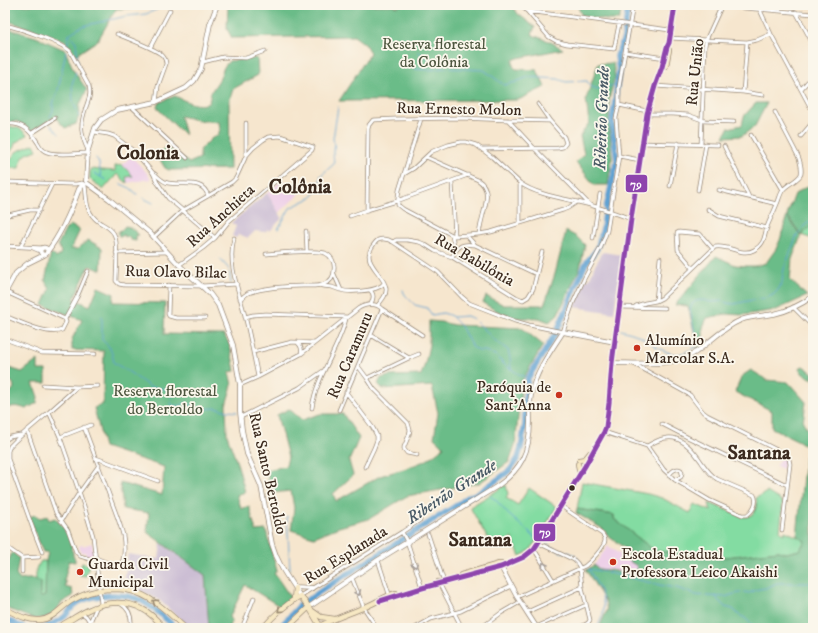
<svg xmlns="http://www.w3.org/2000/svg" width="818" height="633" viewBox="0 0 818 633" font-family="'IM FELL DW Pica',serif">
  <rect width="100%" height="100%" fill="#fbf7ec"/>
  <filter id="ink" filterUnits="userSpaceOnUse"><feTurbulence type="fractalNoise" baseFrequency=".025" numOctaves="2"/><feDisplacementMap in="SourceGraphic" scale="8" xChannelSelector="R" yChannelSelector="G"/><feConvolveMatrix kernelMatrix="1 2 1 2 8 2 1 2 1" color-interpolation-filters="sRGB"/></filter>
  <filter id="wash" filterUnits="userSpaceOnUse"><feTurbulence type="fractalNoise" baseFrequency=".012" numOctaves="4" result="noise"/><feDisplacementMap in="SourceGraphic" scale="16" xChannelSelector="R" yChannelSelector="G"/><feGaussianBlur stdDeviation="0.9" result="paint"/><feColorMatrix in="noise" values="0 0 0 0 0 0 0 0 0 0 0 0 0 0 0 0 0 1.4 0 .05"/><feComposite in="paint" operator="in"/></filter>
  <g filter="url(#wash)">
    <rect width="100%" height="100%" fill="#f6e6ce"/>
    <!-- built -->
    <path fill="#eed0e8" d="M131 156 147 173 151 179 127 183 126 177 132 176 122 165Z
      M283 180 299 194 279 213 267 193Z
      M782 455 784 456 786 460 783 469 776 466Z
      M92 543 94 555 86 556 85 552 81 553 79 546 83 545V546Z
      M608 546 637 566 634 577 616 571 598 569 594 565Z"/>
    <!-- industrial -->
    <path fill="#ccbed4" d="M267 193 282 218 270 231 268 229 265 232 255 231 248 238 239 234 236 238 232 236 236 226 231 223Z
      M603 252 622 255 614 313 575 307 585 280H588L590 278 594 267Z
      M161 543 205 575 222 628H190L158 599 136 589 128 586H124L128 554 159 559Z"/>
    <!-- green -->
    <path fill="#83dca2" stroke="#5f8360" d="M5 127C14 126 22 128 27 135L15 143 14 147 5 160Z
      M34 144 37 150C26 154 21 155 20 168H5V161L8 163 16 152Z
      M122 165 133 176 126 177 127 183 117 174 103 190 90 179V169L115 171V166Z
      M813 225V239L801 235Z
      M582 482 648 494 662 498 690 513 694 504 711 511 709 503 744 517C755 517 758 507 756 498L767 492 783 502 780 532 784 534 785 531 805 540 800 550 786 553 778 551 726 557 655 551 614 519V515L577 509Z
      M506 485 508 494 506 498 518 505 529 488 557 507 531 549 526 553 520 556 512 538 493 548 470 507Z
      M41 561H46L45 595 44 597H42L40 596V582L36 581V569Z
      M82 563 89 565 86 576 79 575Z"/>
    <!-- forest -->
    <path fill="#6abc88" stroke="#527353" d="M5 5H153L149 7 116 9 98 40 76 55 64 40 5 20Z
      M228 5H394L396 7 401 5H512L518 14 535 27 532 34 535 36 549 41 563 49 518 58 513 60V66L516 69 537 70 545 87 518 100 339 101 370 53 365 44 354 36 232 38 227 29Z
      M577 5H623L619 20H608L582 16Z
      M5 29H9L36 37 65 50 74 71 87 90 79 106 80 113 76 124 65 128 55 117 31 131 27 127 16 121 5 127Z
      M257 58 258 75 233 89 229 102 230 169 169 170 165 168 157 155 166 146 189 163 200 158V150L212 138 218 135 220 130 219 122 197 120 180 116 185 135 159 110 157 106 160 102 175 96C186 101 197 108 209 103L211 92 219 80 224 67 229 61Z
      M613 63 615 77 609 99V122L612 158 608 185H594L576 162 584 154 580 136 589 123 586 99 598 64Z
      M756 103H767L755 126 742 136 724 137 728 128 742 125 744 116Z
      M813 185V225L801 235 787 215 795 194 806 187Z
      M787 216 801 236 799 241 792 259 790 280 807 296 776 310 743 315 726 314 707 318 703 327V341L698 348 688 306 675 305 716 256 735 265 746 266H755L766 263 776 249 780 240Z
      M70 225 80 230 71 249H78L88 240 102 248 101 270 89 266 74 299 90 306 98 287 114 294 113 302 165 303 164 334 224 335 230 345 235 371 229 372 232 385 226 405 227 435 238 466 245 492 237 495 241 509 249 506 256 531 266 530 277 571 274 573 291 598 281 607 245 585 229 618 232 620 229 626 231 628H209L205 575 147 532 149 513 123 509 120 483 162 495 164 467 104 447 94 408 103 404 104 351 72 350V339L82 320 43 305 50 289 45 281 51 253 57 258 61 253 58 244 66 229Z
      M125 226 130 227 139 235H136V241L130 240V237H125V235H123V236H119L118 233 119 231H121Z
      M566 231 577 237 585 245 580 268 563 304 556 317 549 322 539 318H515L497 311 483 303 486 296 504 305H544L546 300 555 274Z
      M429 321 441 322 454 325 522 328 543 345 522 381 515 445 509 462 479 483 407 496 369 519 339 527 314 537 291 530 294 508 291 491 270 493 267 470 286 466 288 457 277 415 289 409 302 420 320 414H343L359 438 349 461 353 475 333 494 336 501 380 476 407 468 427 460 444 447 434 438 438 413 432 386 383 389 378 384 381 378 389 376 421 375 425 364 429 345Z
      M38 360V370H46V383H33L38 397 37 403 26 409C19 406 11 405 5 410V394L8 395 14 388 13 383 5 378V369L6 367 22 372Z
      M803 366 813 373V379L803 374 799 368Z
      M751 370 767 380 788 382 806 402 803 422 812 436H813V628H599L607 610 605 601 586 570 594 565 599 569 616 571 634 577 637 566 626 559 630 552 608 536 603 529 576 513 577 509 614 515V519L655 551 726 557 778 551 787 553 800 550 805 541 797 536 805 457 809 448 799 441 772 428V411L735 392 742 376Z
      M35 515 40 518 47 516 49 520 55 518 67 530 73 553V556L75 559V562L69 561 64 581 66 582 65 587 72 589 73 596 61 603 57 610 51 615 44 618 34 619 8 609 5 606V558L9 560 12 552 19 558 16 575 20 580 27 579H36V581H40V596L42 597 45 596 46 561 48 552H43L29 517Z"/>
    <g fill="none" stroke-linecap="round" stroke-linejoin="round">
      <!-- stream -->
      <path stroke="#5ea1d2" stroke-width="1" d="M69 34 82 26 127 16 146 14 168 5
        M70 35 76 42 78 63
        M67 46 69 35
        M418 52 445 68 484 70 504 85 516 82 528 77 558 79 566 82 587 81 591 87 599 89 608 86H617
        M7 55 8 44V34
        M415 69 429 70 444 68
        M76 72 72 84 73 101 79 117
        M50 117 53 111V104L58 90 66 51
        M50 124 59 134
        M96 158 99 163 101 177
        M94 173 106 180
        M121 184 130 188 137 194
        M143 198 153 203
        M278 229 290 208 312 197 319 188 321 175 334 164 333 151 335 145 333 139 338 107
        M220 259 229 269 231 283
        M403 290 404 293 406 296 415 305 427 308 432 315 443 313 449 315 453 317 467 316 474 319 483 328 493 339 508 350 510 358 511 369 520 375 528 378
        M102 316V340C111 347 112 352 114 363L129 372 150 387 166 389 172 395 171 405 178 406 186 403 202 409 216 408 228 411 237 412
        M453 318 461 326 472 347 479 351H485L495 355 506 366 511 369
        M560 324 564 325
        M621 330C627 332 634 333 639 336 651 342 664 355 679 354 685 353 691 349 696 347L697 343 690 310 692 304 696 301 703 300 711 302 722 301 727 303 734 304 752 300 766 298 773 295 778 290 782 283 783 273 785 266 797 235 804 226 813 219
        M483 490 484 491
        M490 496 496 500 508 514 537 539
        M287 516 290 569
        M544 542 561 552H568L575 555 582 565
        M588 569 606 572 664 586 677 588 696 595 707 596 725 597 734 594 745 592 749 593 759 589 766 588 777 583H810
        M589 570C596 582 606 597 603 613 602 618 599 623 597 628
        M716 596 718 600 725 607 733 609 739 615 745 618 750 623 757 628"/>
      <!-- river -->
      <path stroke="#5ea1d2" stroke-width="5.5" d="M606 208 617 160 612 123 619 71 617 56 624 38 628 5
        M5 619 25 628
        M42 628C50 625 58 622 64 617 70 612 71 606 79 602 96 594 125 592 142 601 155 608 165 618 176 628
        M279 628 300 605 330 585 457 505 468 497 480 492 501 477 510 470 518 458 521 448 525 424V399L528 378 556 333 586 263 597 249 603 228 605 213"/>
    </g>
  </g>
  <g filter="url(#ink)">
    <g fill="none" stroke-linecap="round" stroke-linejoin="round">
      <defs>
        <path id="minor" d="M520 5 527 11 549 37 556 41 567 44 614 49 619 24
          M722 6 813 14
          M759 8 771 34 813 112
          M527 11 670 30
          M796 12 813 44
          M5 25C19 28 60 42 70 51L89 86C91 94 89 99 86 107 80 124 80 134 88 150
          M117 34C127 38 156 49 162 55 165 58 166 60 166 64L158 86 156 102
          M669 38 747 42 757 40 771 34
          M150 48 170 10
          M625 52 665 58
          M203 62 223 57 246 58 265 51
          M655 86 743 92 763 95
          M801 89 813 76
          M743 92 747 42
          M619 105 647 111
          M133 108 187 158
          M647 114H673L688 115 705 121 734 122
          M421 119 399 190 398 197V205L403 209 452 235 455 236 479 234 491 232 563 210 568 208 577 202
          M508 120 534 148 590 205
          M5 124C22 122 30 130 38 143 40 147 43 151 47 152 55 156 78 153 88 153
          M94 132 108 134 114 136 135 152 153 173 157 182 168 198 215 238
          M32 133 55 118
          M751 135 783 190
          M801 136 813 122
          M642 143 718 145
          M701 144 705 46 706 40 722 5
          M724 146 749 197
          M482 149 558 148 563 147 566 143 564 137 550 121 538 104
          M246 156V123
          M619 156 640 160
          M426 157 478 180C491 188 486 203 483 215 481 222 480 228 479 234
          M155 174C159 178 163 182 168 183 183 186 203 178 208 196
          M404 174 414 168 430 153 433 151 448 145 461 142H466L476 145 492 157 520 183C538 196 569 199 590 205 604 209 618 214 631 219
          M452 182 455 236
          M520 183V223
          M85 185C87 200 85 212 99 222 104 225 111 228 114 234 119 243 116 270 116 281L119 284 124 285 201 286 237 284
          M670 186 678 143
          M5 188 6 184 9 182 69 184H76L82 183
          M698 190 706 144
          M719 190 777 204
          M708 209 719 216 767 228
          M367 210 397 201 468 175
          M5 214 8 215 30 210H40
          M350 216 367 210 368 129 369 125 373 120 395 119 460 118 508 120 550 121
          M306 231 307 252
          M452 235 455 251
          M467 236 475 245 536 274
          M154 237 182 211 232 182 236 178 246 156 253 148 263 140 268 137 280 136 313 147 312 150 229 221 215 238 203 248 179 265
          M234 238C227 264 239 291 245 316 250 336 254 357 258 377
          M593 238 600 194
          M393 242 396 240H407L419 242 424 244 435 251 452 257 516 297 523 300 528 297 533 289 542 252
          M5 246 43 248
          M21 246 52 184
          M33 248 40 251
          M116 253 167 252
          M452 257C458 245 463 243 475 245
          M660 258 656 301 662 298 715 247C728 244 742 257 754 250 765 244 764 237 767 227 770 219 774 212 777 204 779 200 780 194 783 190 786 185 799 180 801 174 802 169 800 160 798 156L775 112
          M693 268 678 250 677 233 679 232 700 234 713 249
          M334 274 341 290C348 293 372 291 379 287 382 286 382 285 384 283
          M169 285 168 314 169 316 176 318H205
          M322 286 332 287 340 290
          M370 290C375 295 373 299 371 304
          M6 292 65 319
          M240 299C243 297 245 295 248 293 263 288 286 286 303 286 309 286 318 287 324 284 330 282 334 277 334 270 335 263 332 256 325 253 313 249 280 253 266 254
          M378 305C382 300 387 295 386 288 384 274 361 262 372 247 374 244 376 241 378 240 384 238 388 239 393 242L438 272 462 297 469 303 515 321 529 325 563 332 573 303 584 279 601 247 607 231 619 156 616 118 619 105V87L633 5
          M636 306 645 303 656 301
          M620 307 665 308
          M793 307 813 327
          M5 316C20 322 48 336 62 330L66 322 65 319
          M245 317 253 315 266 314 348 317
          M65 319 77 297 88 271
          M371 335 409 358
          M5 339 42 353 95 354
          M297 342C301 346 302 348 301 354
          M253 352 292 342 315 343
          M634 364 690 395 703 412 707 415 785 454 789 459 790 464 782 530
          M358 366 367 378 374 389 408 423 410 430 409 435 404 447V449L407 453 417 455
          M367 378 409 358 419 354
          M43 385 77 387
          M240 385 258 377 301 354 359 308C367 304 375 302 382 309L422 335
          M346 392 373 428 377 436V440L374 448 365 467
          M312 408C316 377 338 350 346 319
          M339 410 382 309
          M49 412 60 437 84 506 93 536 101 604
          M241 417 299 388 323 371
          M662 424 687 437 787 485
          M84 427C93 451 102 475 111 500 115 511 120 523 123 535 124 541 126 561 120 564 115 567 101 560 96 558
          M27 430 56 513 68 530 76 552 80 556 96 561
          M604 432 647 446 664 470 675 480 709 500 742 515H747C753 511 758 502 754 495L717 479C709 474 705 467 700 460 693 450 681 436 667 438 661 438 653 443 647 446
          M60 437 91 425
          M5 440 10 437 20 435
          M96 458 158 481
          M669 475C672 471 676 467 681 470L682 473 681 477 675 480
          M61 521 79 493 99 465
          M402 532 408 544 422 588
          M428 534 444 582
          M538 543 574 560 577 563 580 568 582 587 590 620 588 623 579 628
          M5 546 22 558 39 557
          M534 549 553 580
          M42 552 33 529 8 459V451L10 446 16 440 49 412 77 387 98 386
          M22 558V572
          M378 560 390 597
          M352 578 364 608 377 628
          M438 581 462 628
          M300 596 402 532 420 520
          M517 597 585 566C590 562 605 547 605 540 605 537 603 535 602 534L561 506
          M121 604C130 609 132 618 131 628
          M527 612 582 587
          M82 614 86 616 90 622
          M536 627 586 605
          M90 628V622L97 606
          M242 628 254 598
          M415 628 431 619 454 613 461 611 511 586
          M481 628 501 613 520 602"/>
        <path id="tertiary" d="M86 181 88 150 95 128 101 120 117 110 156 102 186 88 194 81 201 69 210 24 217 5
          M87 183 109 199 150 233 179 265 210 294 218 305 233 345 240 385V412L242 430 247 454 261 486 272 544C278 565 288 578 300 596
          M40.5 251a3.5 3.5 0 1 1 7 0a3.5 3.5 0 1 1-7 0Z
          M47 252C62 233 71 211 79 189L83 184
          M5 293 16 273 28 263 44 255
          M612 363C639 363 674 367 696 352 711 341 724 327 741 320 752 316 763 316 774 314 788 311 802 304 813 296
          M500 565 517 597 537 628
          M294 587 312 588
          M309 607 378 560 496 487C521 470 530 452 530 422 530 412 529 401 532 391 536 371 552 349 563 332L615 342"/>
        <path id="secondary" d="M666 66 669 50
          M579 460 585 459 590 453
          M578 464 580 474
          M461 575 499 564H506
          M294 600 295 588
          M380 601 422 588 501 567 524 557 534 549 538 543 585 466 604 432 606 427 609 403 612 363 631 219 647 114 655 86 662 67 667 47 669 43 675 5
          M5 609C16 614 27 621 40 620 53 619 60 608 71 601 83 594 95 590 108 589 114 589 121 589 127 590 150 594 168 612 185 628
          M311 610 321 617 335 619
          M5 625 11 628
          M56 628C67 623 77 615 88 610 105 601 127 600 144 610 152 614 158 622 165 628
          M263 628C274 615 286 604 300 596L309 607 320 626
          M287 628 309 607
          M315 628C331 620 348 614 365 607 375 603 385 596 396 593"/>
      </defs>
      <!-- minor casing -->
      <use href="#minor" stroke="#988876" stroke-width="4.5"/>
      <!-- tertiary casing -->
      <use href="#tertiary" stroke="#988876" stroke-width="5.5"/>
      <!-- secondary casing -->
      <use href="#secondary" stroke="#988876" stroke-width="6"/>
      <!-- minor -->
      <use href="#minor" stroke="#fff" stroke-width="3"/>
      <!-- tertiary -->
      <use href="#tertiary" stroke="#fff" stroke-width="4"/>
      <!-- secondary -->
      <use href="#secondary" stroke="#f7e8c3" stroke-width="4.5"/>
      <defs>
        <path id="bus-1" d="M380 601 422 588 501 567 524 557 534 549 538 543 585 466 604 432 606 427 609 403 612 363 631 219 647 114 655 86 662 67 667 47 669 43 675 5"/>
      </defs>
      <!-- bus-1 casing -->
      <use href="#bus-1" stroke="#fbf7ec" stroke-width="8"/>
      <!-- bus-1 -->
      <use href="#bus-1" stroke="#8e44ad" stroke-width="5"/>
    </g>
    <!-- one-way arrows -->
    <defs><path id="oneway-chevron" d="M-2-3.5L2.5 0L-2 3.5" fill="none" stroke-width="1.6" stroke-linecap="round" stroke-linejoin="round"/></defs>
    <g stroke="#a79f9a">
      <use href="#oneway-chevron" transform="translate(415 565) rotate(73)"/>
      <use href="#oneway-chevron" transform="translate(544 565) rotate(-121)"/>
      <use href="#oneway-chevron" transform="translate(358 593) rotate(67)"/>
    </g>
    <g stroke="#998970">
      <use href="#oneway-chevron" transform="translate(155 602) rotate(-145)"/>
      <use href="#oneway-chevron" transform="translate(280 610) rotate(138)"/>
    </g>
  </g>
  <!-- markers -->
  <g fill="#c8321e" stroke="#fbf7ec" stroke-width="1.5">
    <circle cx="637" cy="348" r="4"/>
    <circle cx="559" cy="395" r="4"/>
    <circle cx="613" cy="562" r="4"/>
    <circle cx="80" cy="572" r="4"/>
  </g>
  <circle fill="#3b2a1e" stroke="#fbf7ec" stroke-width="1.5" cx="572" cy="488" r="3.5"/>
  <g text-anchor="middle" stroke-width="3.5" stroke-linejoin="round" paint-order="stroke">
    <!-- park labels -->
    <g font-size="16" fill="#4d563f" stroke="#fbf7ec">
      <text x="434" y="49">Reserva florestal<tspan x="434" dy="18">da Colônia</tspan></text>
      <text x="165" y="396">Reserva florestal<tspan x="165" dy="18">do Bertoldo</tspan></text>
    </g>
    <!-- street labels -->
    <g font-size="16" fill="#3b2a1e" stroke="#fbf7ec">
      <text transform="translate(694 72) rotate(-84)" y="6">Rua União</text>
      <text transform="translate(459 108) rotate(1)" y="6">Rua Ernesto Molon</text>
      <text transform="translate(220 215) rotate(-42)" y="6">Rua Anchieta</text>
      <text transform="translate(475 259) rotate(30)" y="6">Rua Babilônia</text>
      <text transform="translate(176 271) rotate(1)" y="6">Rua Olavo Bilac</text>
      <text transform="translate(349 355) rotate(-67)" y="6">Rua Caramuru</text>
      <text transform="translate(269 473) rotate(77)" y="6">Rua Santo Bertoldo</text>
      <text transform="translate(345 554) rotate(-32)" y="6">Rua Esplanada</text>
    </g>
    <!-- poi labels -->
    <g font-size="16" fill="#3b2a1e" stroke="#fbf7ec" text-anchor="start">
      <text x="645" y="345">Alumínio<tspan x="645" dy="18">Marcolar S.A.</tspan></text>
      <text x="551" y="392" text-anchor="end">Paróquia de<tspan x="551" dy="18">Sant'Anna</tspan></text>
      <text x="621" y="559">Escola Estadual<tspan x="621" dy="18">Professora Leico Akaishi</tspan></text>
      <text x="88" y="569">Guarda Civil<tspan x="88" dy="18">Municipal</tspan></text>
    </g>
    <!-- water labels -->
    <g font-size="17" font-style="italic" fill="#495a66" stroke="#fbf7ec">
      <text transform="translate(601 118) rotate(-88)" y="6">Ribeirão Grande</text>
      <text transform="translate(451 491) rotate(-33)" y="6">Ribeirão Grande</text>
    </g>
    <!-- district labels -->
    <g font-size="20" font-weight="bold" fill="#3b2a1e" stroke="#fbf7ec">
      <text x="148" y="159">Colonia</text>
      <text x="300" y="193">Colônia</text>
      <text x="759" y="459">Santana</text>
      <text x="480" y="546">Santana</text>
    </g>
  </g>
  <g stroke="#fbf7ec" stroke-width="1.5">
    <rect x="625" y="174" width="23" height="19" rx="4" fill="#8e44ad"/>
    <rect x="533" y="523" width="23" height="19" rx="4" fill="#8e44ad"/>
  </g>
  <g font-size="11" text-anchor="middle" font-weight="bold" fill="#fff">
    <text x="636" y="188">79</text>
    <text x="545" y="536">79</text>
  </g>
  <!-- margin -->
  <rect width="818" height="633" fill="none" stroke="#fbf7ec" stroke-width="20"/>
</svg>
